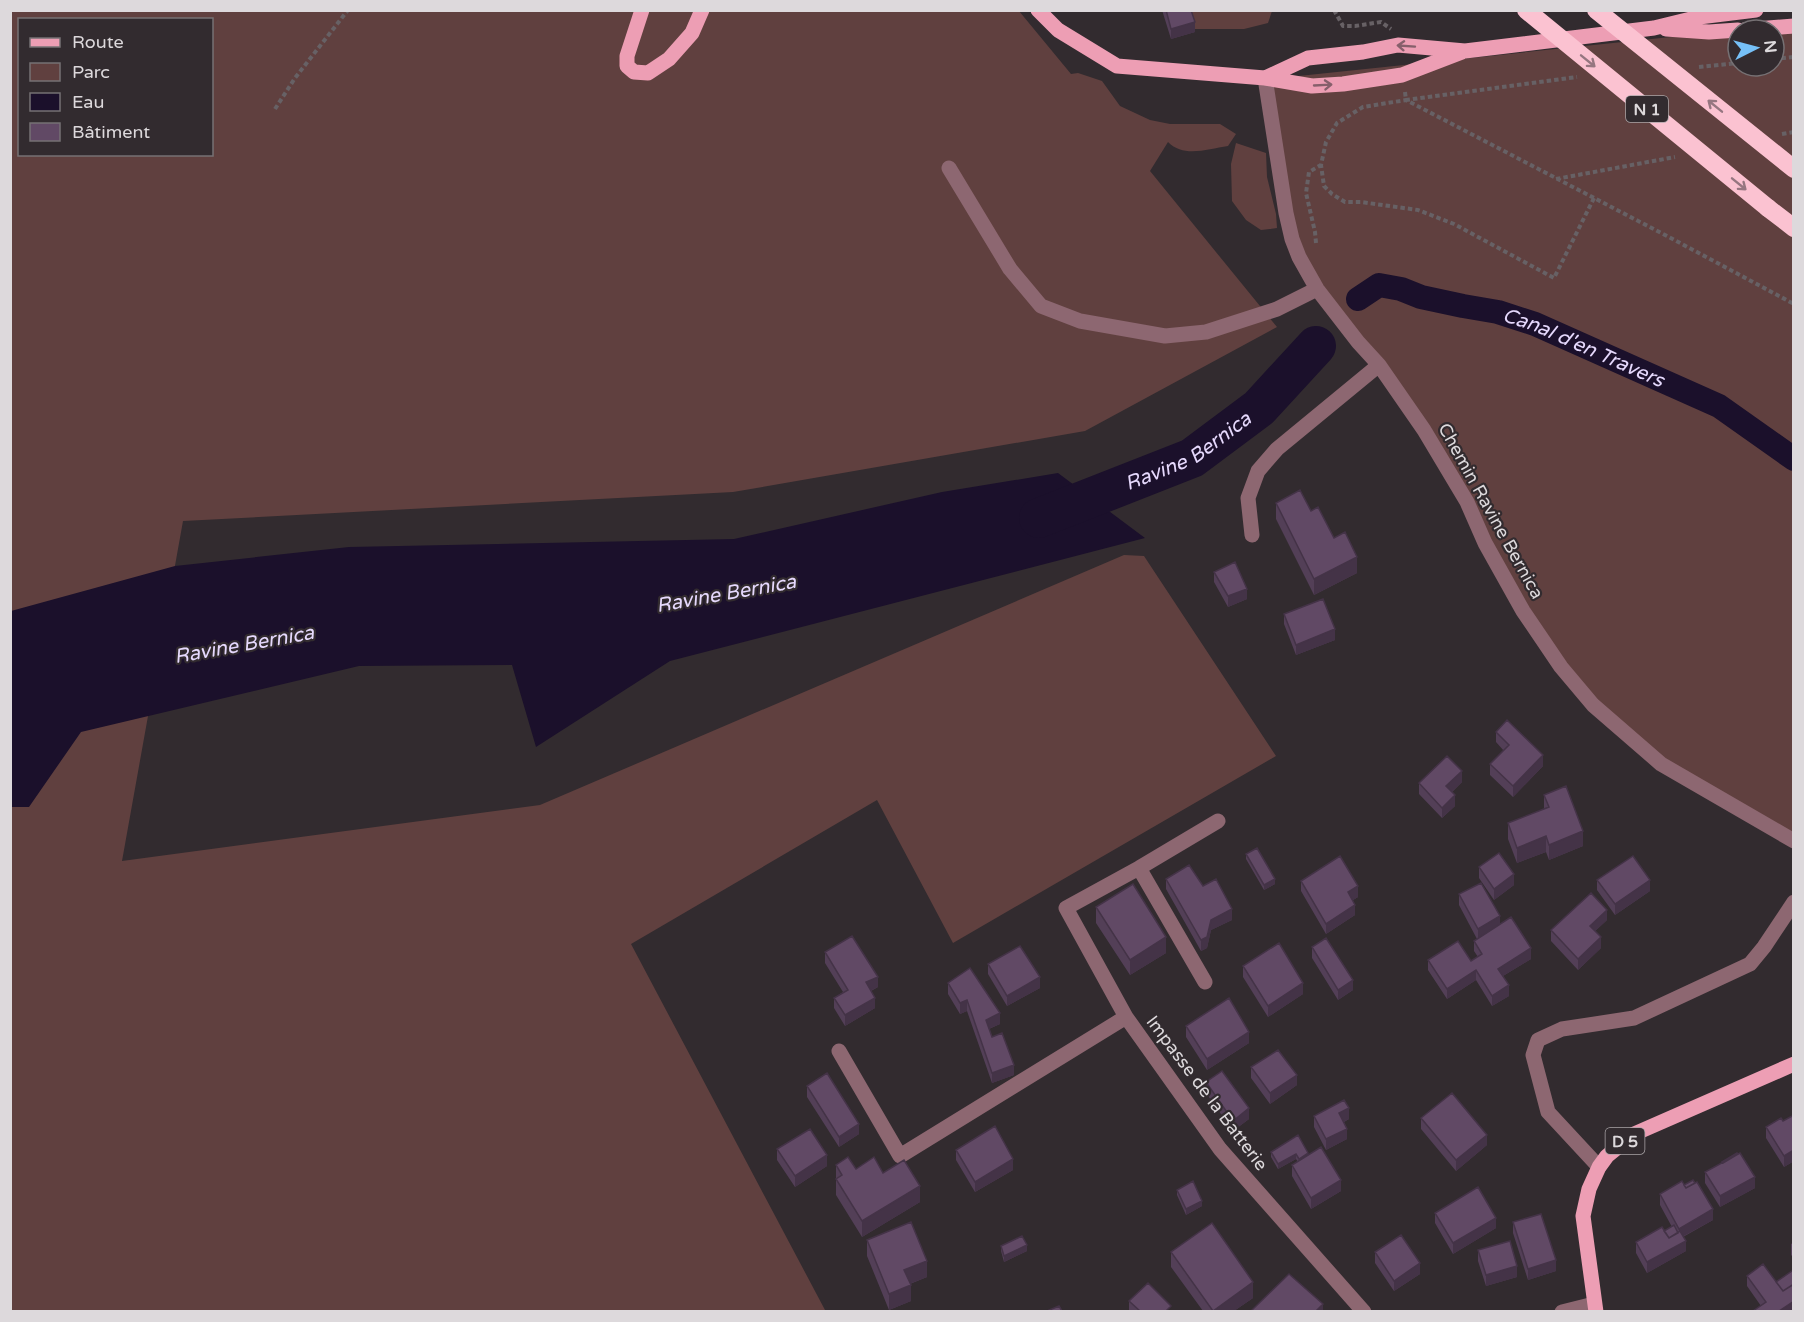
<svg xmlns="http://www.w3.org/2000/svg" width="1804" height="1322" viewBox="0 0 1804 1322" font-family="'Varela Round',sans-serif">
  <rect width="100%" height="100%" fill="#322b2f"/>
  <!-- green -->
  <path fill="#60403f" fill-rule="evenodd" d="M10 11H1019L1071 74 1078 73 1102 81 1120 106 1150 120 1170 124H1220L1236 134 1228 146C1207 149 1184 158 1168 142L1150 171 1277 327 1085 431 733 492 183 521 122 861 540 805 1124 555 1144 556 1276 756 953 943 877 800 631 944 825 1310 823 1311H11ZM20 20H212V154H20Z
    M1177 11H1272L1268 23 1244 29H1194Z
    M1793 24V841L1661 764 1561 667 1467 502 1299 257 1269 79 1738 30V66H1774V30Z
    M1236 143 1266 153 1267 177 1276 214 1277 228 1261 230 1246 220 1232 201 1231 164Z"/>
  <!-- water -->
  <path fill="#1b102b" d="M1058 473 1145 538 670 661 536 747 512 665 359 666 81 732 29 807H11V611L175 566 349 547 734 539 942 492Z"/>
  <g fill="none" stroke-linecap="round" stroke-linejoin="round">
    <!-- canal -->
    <path stroke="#1b102b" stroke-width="24" id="s1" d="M1358 299 1379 285 1401 289 1421 297 1463 306 1498 312 1535 324 1719 406 1794 459"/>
    <!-- river -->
    <path stroke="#1b102b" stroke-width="40" id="s2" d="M1039 518 1192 458 1259 408 1316 346"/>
    <!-- path -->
    <path stroke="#676165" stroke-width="4" stroke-dasharray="4.5 3" stroke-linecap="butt" d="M1334 10 1343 26H1355L1381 22 1391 29
      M1774 59 1794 57
      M1699 67 1738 63
      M1405 92 1406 100 1577 77
      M275 109 295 78 348 10
      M1782 134 1794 132
      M1556 179 1675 157
      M1594 198 1554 278 1454 224 1418 210 1361 202H1345L1332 194 1324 186 1321 165 1326 142 1337 123 1363 107 1406 100 1667 236 1794 304
      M1316 243 1315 232 1306 193 1309 172 1321 165"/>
    <!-- minor -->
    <path stroke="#8d6771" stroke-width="15" d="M1265 78 1286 213 1292 239 1299 257 1317 289 1358 342 1379 365 1424 430 1467 502 1485 543 1523 611 1561 667 1593 705 1661 764 1794 841
      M949 168 1010 269 1041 306 1080 321 1165 336 1206 332 1277 309 1317 289
      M1252 535 1248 498 1258 471 1277 449 1379 365
      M1218 821 1139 868 1066 908 1126 1017 1220 1149 1364 1312
      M1139 868 1205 982
      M839 1051 900 1156 1126 1017
      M1599 1167 1548 1112 1533 1055 1538 1040 1562 1029 1634 1018 1750 964 1764 947 1794 902
      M1562 1312 1594 1304"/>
    <!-- major -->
    <path stroke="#ed9eb4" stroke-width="15" d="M642 10 627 56V66L634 72 648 73 669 59 692 33 702 10
      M1038 10 1058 30 1117 66 1265 78 1312 86 1343 84 1402 75 1462 52
      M1666 29 1709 32 1738 30
      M1744 30 1794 26
      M1265 78 1308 58 1363 52 1398 45 1465 51 1654 28 1699 17 1756 10
      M1596 1312 1583 1216 1589 1189 1599 1167 1607 1156 1634 1134 1794 1064"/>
    <!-- highway -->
    <path stroke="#fbc2d1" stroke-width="18" d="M1768 208 1794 228"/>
    <!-- highway-bridge -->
    <path stroke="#fbc2d1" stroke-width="18" d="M1526 10 1768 208
      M1596 10 1794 169"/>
  </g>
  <!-- wall -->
  <path fill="#533f57" d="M1162 10H1191L1195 32 1171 39Z
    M1276 503 1311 511 1334 538 1357 573 1314 595 1276 519Z
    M1214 572 1247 599 1228 607 1214 582Z
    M1284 614 1335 640 1296 655 1284 624Z
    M1496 732 1543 766 1513 797 1490 775V764L1504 751 1496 742Z
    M1462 782 1452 792 1455 806 1442 818 1419 794V783Z
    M1544 795 1583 846 1549 860 1546 852 1517 863 1508 839V823L1544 809Z
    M1246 854 1275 884 1264 890 1246 859Z
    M1479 867 1514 885 1494 900 1479 878Z
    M1166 879 1232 920 1211 930 1207 948 1201 951 1166 889Z
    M1597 880 1650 891 1615 915 1597 890Z
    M1301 881 1358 897 1353 900 1355 915 1326 934 1301 891Z
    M1459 894 1500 924 1531 959 1503 976 1509 996 1492 1006 1476 980 1447 999 1428 970V960L1471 961 1478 957 1474 951V941L1477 939 1459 905Z
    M1096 907 1166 953 1130 975 1096 923Z
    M1607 920 1595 931 1601 948 1578 970 1551 941V930Z
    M1312 947 1353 990 1338 1000 1312 958Z
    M825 952 878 987 871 991 875 1008 845 1026 834 1008V998L843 992 825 963Z
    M988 964 1040 988 1007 1006 988 974Z
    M1243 966 1303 994 1268 1017 1243 977Z
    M948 983 1000 1024 989 1029 992 1037 1014 1075 992 1083 967 1011 960 1014 948 994Z
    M1186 1026 1249 1043 1207 1070 1186 1037Z
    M1251 1067 1297 1085 1270 1104 1251 1078Z
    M1206 1082 1249 1119 1233 1131 1206 1093Z
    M807 1086 859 1134 839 1147 807 1097Z
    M1794 1115V1161L1784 1167 1766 1138V1127L1783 1121Z
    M1314 1116 1349 1119 1344 1122 1347 1139 1326 1150 1314 1127Z
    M1421 1118 1487 1145 1456 1171 1421 1129Z
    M777 1149 827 1166 795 1187 777 1160Z
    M956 1150 1013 1170 975 1192 956 1160Z
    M1271 1152 1308 1155 1341 1191 1311 1209 1292 1176V1165L1298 1162 1296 1159 1278 1169 1271 1157Z
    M836 1165 856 1169 920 1202 862 1237 836 1195Z
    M1705 1172 1755 1188 1720 1207 1705 1183Z
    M1684 1185 1713 1220 1683 1237 1686 1251 1647 1273 1636 1253V1242L1664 1231 1672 1227 1660 1205V1194Z
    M1177 1190 1202 1206 1186 1215 1177 1195Z
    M1435 1213 1496 1228 1453 1254 1435 1223Z
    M1513 1222 1556 1271 1528 1280 1513 1233Z
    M867 1240 927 1277 910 1284 911 1301 889 1310 867 1256Z
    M1794 1242V1258L1791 1255V1244Z
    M1001 1246 1027 1251 1004 1262 1001 1251Z
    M1478 1250 1517 1277 1486 1286 1478 1261Z
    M1171 1252 1253 1298 1234 1311H1203L1171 1267Z
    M1375 1252 1420 1274 1394 1291 1375 1263Z
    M1794 1273V1311H1753L1761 1306 1747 1286V1276L1776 1282Z
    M1129 1301 1171 1311H1129Z"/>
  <!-- shaded-wall -->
  <path fill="#443347" d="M1195 22V32L1171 39V29Z
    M1357 557V573L1314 595V579Z
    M1247 589V599L1228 607V596Z
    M1335 629V640L1296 655V645Z
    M1543 755V766L1513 797V786Z
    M1462 771V782L1446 797V786Z
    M1455 795V806L1442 818V808Z
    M1583 831V846L1549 860V845Z
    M1546 836V852L1517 863V848Z
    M1514 874V885L1494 900V889Z
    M1275 879V884L1264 890V885Z
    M1650 880V891L1615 915V904Z
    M1358 886V897L1348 903V892Z
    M1355 905V915L1326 934V924Z
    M1232 909V920L1211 930 1207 948 1201 951V940L1211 920Z
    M1607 910V920L1590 936V926Z
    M1500 916V926L1478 940V929Z
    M1166 937V953L1130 975V960Z
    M1601 937V948L1578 970V959Z
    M1531 948V959L1498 979V969Z
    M1476 970V980L1447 999V989Z
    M878 977V987L866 993V982Z
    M1040 977V988L1007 1006V996Z
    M1353 980V990L1338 1000V990Z
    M1303 983V994L1268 1017V1006Z
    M1509 985V996L1492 1006V996Z
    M875 998V1008L845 1026V1015Z
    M967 1000V1011L960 1014V1003Z
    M1000 1013V1024L986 1030V1020Z
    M1249 1032V1043L1207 1070V1059Z
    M1014 1065V1075L992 1083V1073Z
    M1297 1075V1085L1270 1104V1093Z
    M1249 1108V1119L1233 1131V1121Z
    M1349 1108V1119L1339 1124V1113Z
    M859 1124V1134L839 1147V1137Z
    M1347 1129V1139L1326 1150V1139Z
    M1487 1135V1145L1456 1171V1160Z
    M1794 1150V1161L1784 1167V1156Z
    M1308 1153V1158L1299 1164V1159Z
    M1296 1154V1159L1278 1169V1164Z
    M827 1155V1166L795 1187V1176Z
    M1013 1159V1170L975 1192V1182Z
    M1755 1177V1188L1720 1207V1196Z
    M1341 1180V1191L1311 1209V1198Z
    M920 1186V1202L862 1237V1221Z
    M1202 1201V1206L1186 1215V1209Z
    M1713 1209V1220L1680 1238H1679V1229Z
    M1496 1218V1228L1453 1254V1243Z
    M1686 1241V1251L1647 1273V1262Z
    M1027 1245V1251L1004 1262V1256Z
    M1556 1260V1271L1528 1280V1269Z
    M927 1261V1277L904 1286V1270Z
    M1420 1263V1274L1394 1291V1281Z
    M1517 1266V1277L1486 1286V1275Z
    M1253 1282V1298L1234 1311H1213Z
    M911 1285V1301L889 1310V1294Z
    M1794 1301V1311H1779Z
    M1323 1304V1311H1316Z"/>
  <!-- building -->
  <path fill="#614965" stroke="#443347" stroke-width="1.5" d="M1166 10H1191L1195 22 1171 29Z
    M1300 490 1311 511 1318 507 1334 538 1345 532 1357 557 1314 579 1276 503Z
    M1235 562 1247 589 1228 596 1214 572Z
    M1323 599 1335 629 1296 645 1284 614Z
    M1507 720 1543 755 1513 786 1490 764 1509 745 1496 732Z
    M1447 756 1462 771 1446 786 1455 795 1442 808 1419 783Z
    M1566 786 1583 831 1549 845 1546 836 1517 848 1508 823 1549 807 1544 795Z
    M1257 848 1275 879 1264 885 1246 854Z
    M1499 853 1514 874 1494 889 1479 867Z
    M1340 856 1358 886 1348 892 1355 905 1326 924 1301 881Z
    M1633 856 1650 880 1615 904 1597 880Z
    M1189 865 1203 886 1216 879 1232 909 1211 920 1207 937 1201 940 1166 879Z
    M1481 883 1500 916 1478 929 1459 894Z
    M1133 884 1166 937 1130 960 1096 907Z
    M1591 893 1607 910 1590 926 1601 937 1578 959 1551 930Z
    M1511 917 1531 948 1498 969 1509 985 1492 996 1476 970 1447 989 1428 960 1458 941 1471 961 1482 954 1474 941Z
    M852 936 878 977 866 982 875 998 845 1015 834 998 848 990 825 952Z
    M1326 938 1353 980 1338 990 1312 947Z
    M1279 943 1303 983 1268 1006 1243 966Z
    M1020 946 1040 977 1007 996 988 964Z
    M970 968 1000 1013 986 1020 992 1037 1002 1033 1014 1065 992 1073 967 1000 960 1003 948 983Z
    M1229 998 1249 1032 1207 1059 1186 1026Z
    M1278 1050 1297 1075 1270 1093 1251 1067Z
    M1222 1071 1249 1108 1233 1121 1206 1082Z
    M827 1073 859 1124 839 1137 807 1086Z
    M1452 1093 1487 1135 1456 1160 1421 1118Z
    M1344 1100 1349 1108 1339 1113 1347 1129 1326 1139 1314 1116Z
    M1794 1115V1150L1784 1156 1766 1127 1781 1118 1783 1121Z
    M995 1126 1013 1159 975 1182 956 1150Z
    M810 1129 827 1155 795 1176 777 1149Z
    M1298 1135 1308 1153 1299 1159 1296 1154 1278 1164 1271 1152Z
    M1321 1147 1341 1180 1311 1198 1292 1165Z
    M1737 1153 1738 1154 1723 1163 1722 1162Z
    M1740 1153 1755 1177 1720 1196 1705 1172Z
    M848 1157 856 1169 874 1157 883 1173 904 1160 920 1186 862 1221 836 1179 842 1175 836 1165Z
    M1693 1180 1695 1183 1686 1188 1684 1185Z
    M1193 1181 1202 1201 1186 1209 1177 1190Z
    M1682 1181 1686 1188 1697 1182 1713 1209 1679 1229 1660 1194Z
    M1478 1187 1496 1218 1453 1243 1435 1213Z
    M1541 1214 1556 1260 1528 1269 1513 1222Z
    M911 1222 927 1261 904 1270 911 1285 889 1294 867 1240Z
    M1212 1223 1253 1282 1213 1311 1171 1252Z
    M1674 1225 1678 1233 1669 1238 1664 1231Z
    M1662 1227 1669 1238 1680 1231 1686 1241 1647 1262 1636 1242Z
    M1401 1235 1420 1263 1394 1281 1375 1252Z
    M1022 1236 1027 1245 1004 1256 1001 1246Z
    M1510 1241 1517 1266 1486 1275 1478 1250Z
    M1763 1264 1783 1291 1794 1284V1301L1779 1311H1753L1766 1302 1747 1276Z
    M1792 1271 1794 1273V1284L1783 1291 1776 1282Z
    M1289 1274 1323 1304 1316 1311H1254L1252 1310Z
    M1148 1283 1171 1306 1166 1311H1140L1129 1301Z
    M1059 1306 1062 1311H1047Z"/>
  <!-- one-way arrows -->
  <defs><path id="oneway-shaft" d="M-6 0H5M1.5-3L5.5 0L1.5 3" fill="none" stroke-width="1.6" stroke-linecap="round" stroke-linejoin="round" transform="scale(1.5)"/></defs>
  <g stroke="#865f6b">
    <use href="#oneway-shaft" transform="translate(1406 46) rotate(-176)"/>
    <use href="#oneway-shaft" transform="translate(1323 85) rotate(-3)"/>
  </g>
  <g stroke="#967680">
    <use href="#oneway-shaft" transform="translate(1588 61) rotate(39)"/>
    <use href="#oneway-shaft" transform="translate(1715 106) rotate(-141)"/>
    <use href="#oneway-shaft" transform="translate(1739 184) rotate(39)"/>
  </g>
  <g text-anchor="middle" stroke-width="4.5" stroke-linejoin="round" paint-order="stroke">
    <!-- shield labels -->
    <g fill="#322b2f" stroke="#aaa5a8" stroke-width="1.5">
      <rect x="1626" y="96" width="42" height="26" rx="4.5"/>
      <rect x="1605.5" y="1128" width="39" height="26" rx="4.5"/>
    </g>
    <g font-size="16" font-weight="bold" fill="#ddd9dc">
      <text x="1647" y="115">N 1</text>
      <text x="1625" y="1147">D 5</text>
    </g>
    <!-- street labels -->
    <g font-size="18" fill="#ddd9dc" stroke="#322b2f">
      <text transform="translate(1491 511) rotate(61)" y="6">Chemin Ravine Bernica</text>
      <text transform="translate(1207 1093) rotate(53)" y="6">Impasse de la Batterie</text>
    </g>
    <!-- water labels -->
    <g font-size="20" font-style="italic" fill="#e6d9fd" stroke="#322b2f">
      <text dy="7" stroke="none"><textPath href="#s1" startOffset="240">Canal d'en Travers</textPath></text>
      <text dy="7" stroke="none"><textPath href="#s2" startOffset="164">Ravine Bernica</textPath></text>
      <text transform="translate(726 593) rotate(-10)" y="7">Ravine Bernica</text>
      <text transform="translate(244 644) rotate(-10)" y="7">Ravine Bernica</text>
    </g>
  </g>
  <!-- border -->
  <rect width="1804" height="1322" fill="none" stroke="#ddd9dc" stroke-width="24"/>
  <!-- legend -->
  <rect x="18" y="18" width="195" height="138" fill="#322b2f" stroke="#767174" stroke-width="1.5"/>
  <rect x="30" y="38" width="30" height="9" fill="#ed9eb4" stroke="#767174" stroke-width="1.5"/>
  <text x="72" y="48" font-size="18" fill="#ddd9dc">Route</text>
  <rect x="30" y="63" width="30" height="18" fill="#60403f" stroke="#767174" stroke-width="1.5"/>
  <text x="72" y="78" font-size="18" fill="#ddd9dc">Parc</text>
  <rect x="30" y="93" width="30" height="18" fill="#1b102b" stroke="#767174" stroke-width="1.5"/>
  <text x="72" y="108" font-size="18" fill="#ddd9dc">Eau</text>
  <rect x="30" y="123" width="30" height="18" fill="#614965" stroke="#767174" stroke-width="1.5"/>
  <text x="72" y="138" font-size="18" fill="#ddd9dc">Bâtiment</text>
  <!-- north arrow -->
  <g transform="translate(1756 48) rotate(84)"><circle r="28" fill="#322b2f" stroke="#767174" stroke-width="1.5"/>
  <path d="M0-4.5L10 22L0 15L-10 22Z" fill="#76c0f7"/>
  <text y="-9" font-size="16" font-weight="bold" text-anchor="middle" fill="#ddd9dc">N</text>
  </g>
</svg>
